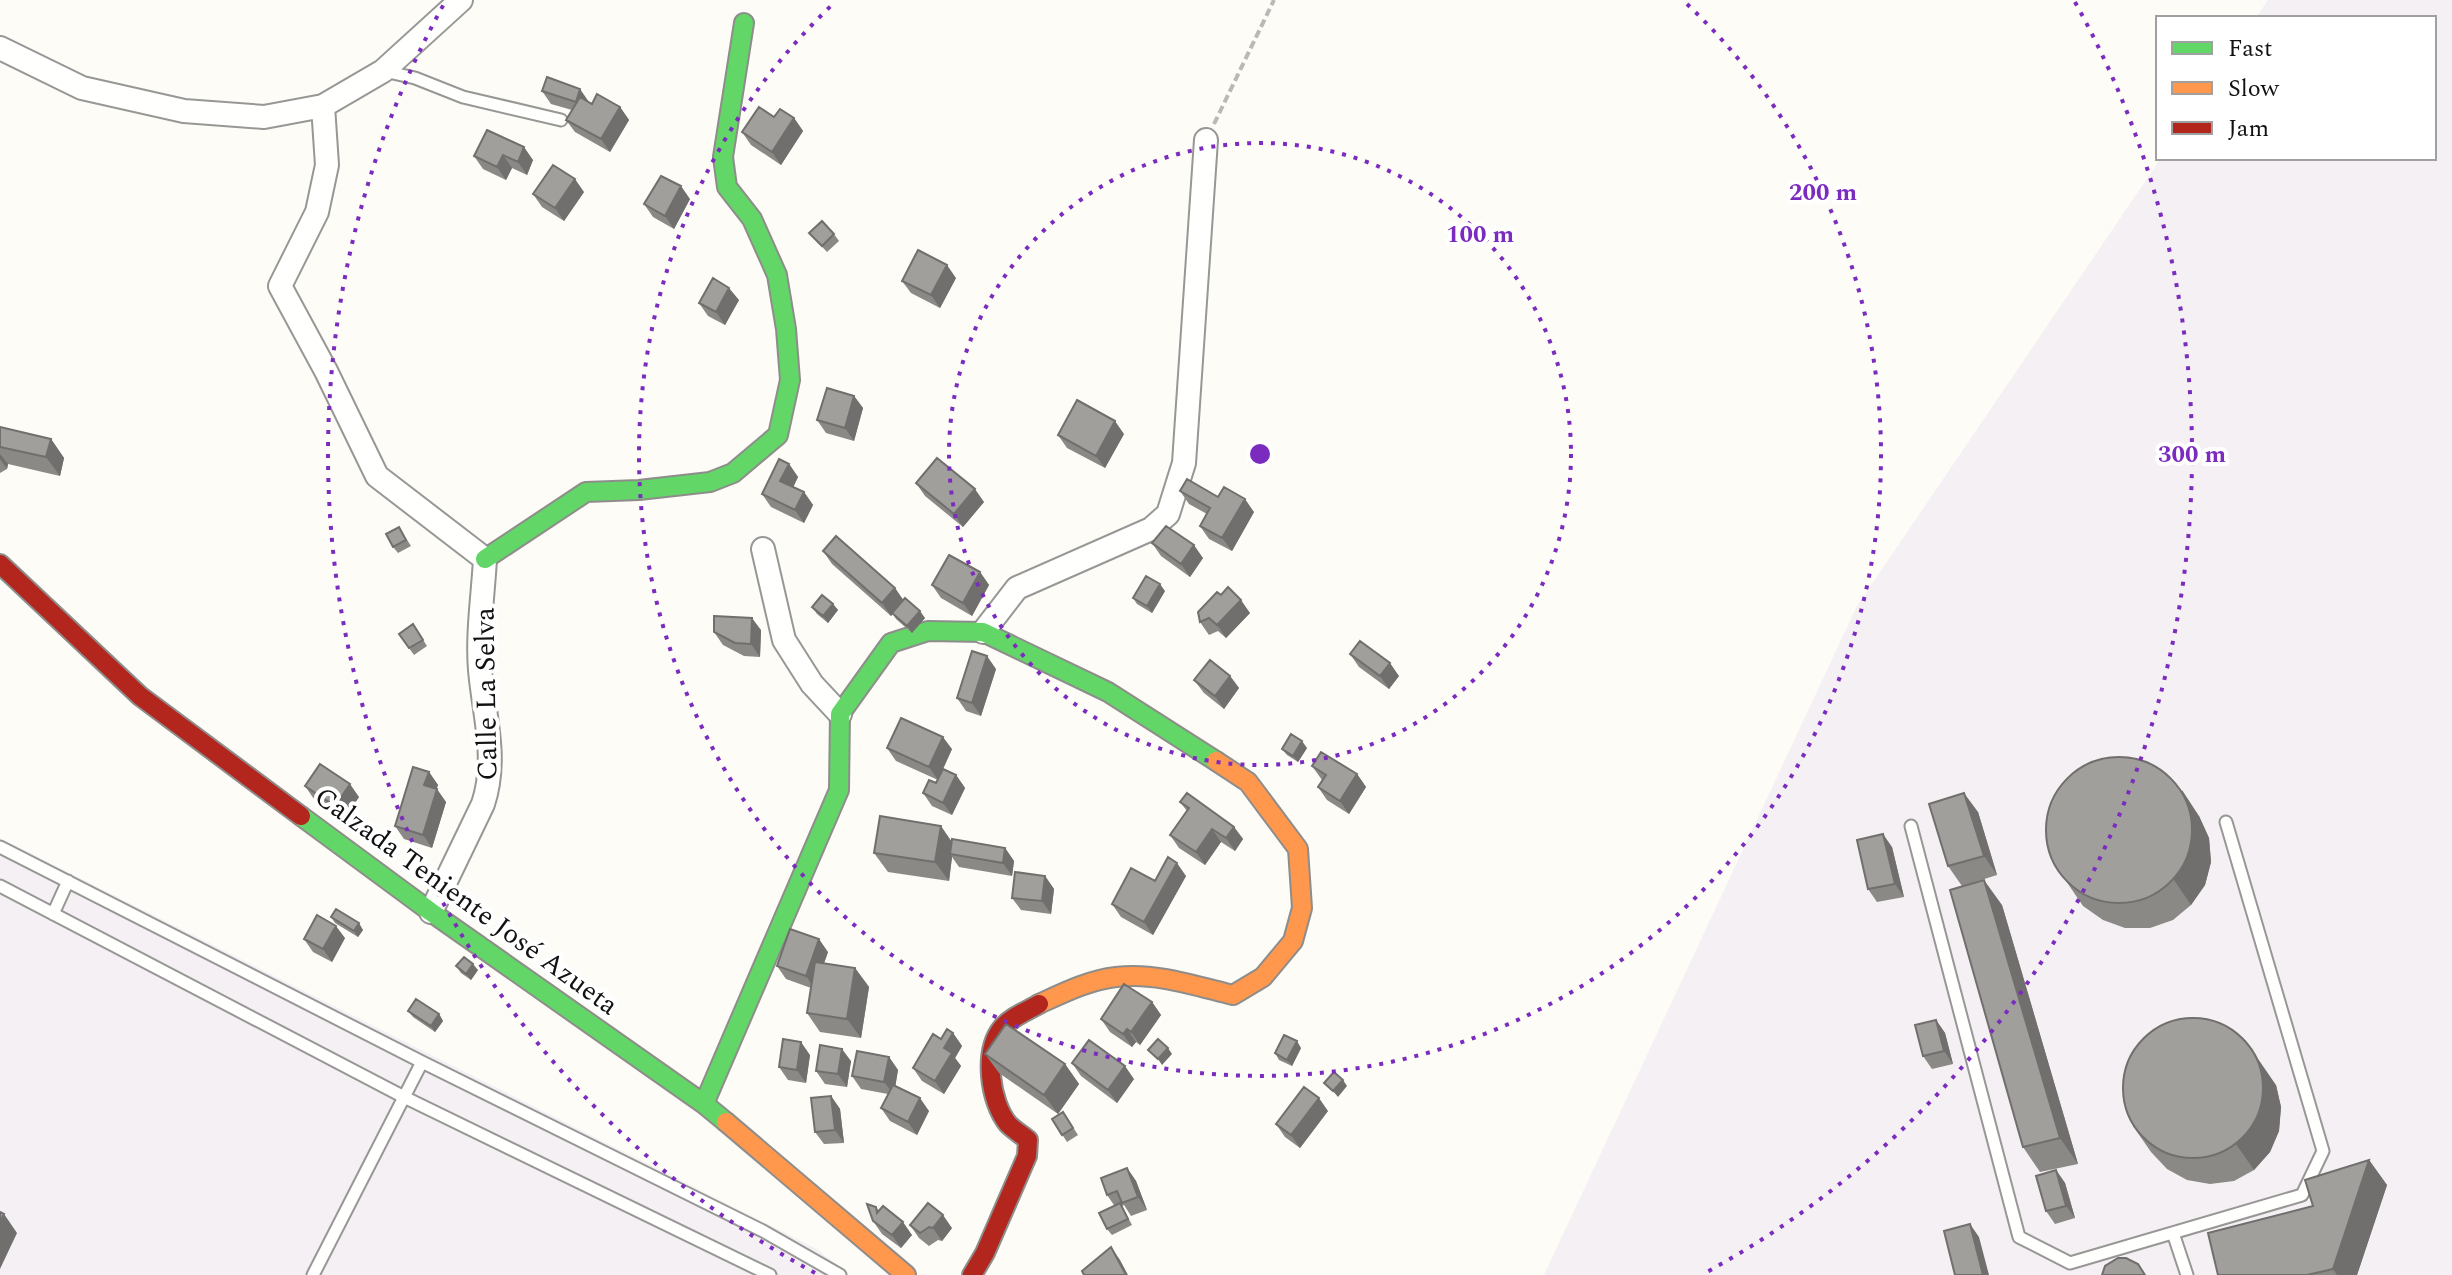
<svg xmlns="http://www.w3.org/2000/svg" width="2452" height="1275" viewBox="0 0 2452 1275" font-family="Spectral,serif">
  <rect width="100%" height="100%" fill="#fdfcf7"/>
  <!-- industrial -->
  <path fill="#f5f0f3" d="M2268 0H2452V1275H1544L1857 606 2161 158H2434V18H2256Z
    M0 838 817 1249 849 1275H0Z"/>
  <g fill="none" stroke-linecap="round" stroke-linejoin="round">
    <defs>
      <path id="lane" d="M384 71 415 78 463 97 561 120
        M1911 826 2019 1237 2070 1263 2302 1195 2323 1151 2226 822
        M0 847 422 1062 763 1231 840 1275
        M0 886 404 1097 770 1275
        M53 914 68 881
        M2173 1233 2187 1275
        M313 1275 422 1062"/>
      <path id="street" d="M0 48 82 88 184 111 264 117 323 106 383 71 461 0
        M323 106 327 165 317 212 280 286 326 371 377 476 485 559C483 596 477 634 480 670 484 716 498 759 483 804L431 912
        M763 549 784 640 812 684 840 714
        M983 632 1017 588 1151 529 1168 514 1184 463 1206 140"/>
      <path id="fast" d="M485 559 586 492 639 490 710 482 733 473 778 435 790 380 786 329 777 275 752 219 727 187 723 157 744 23
        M301 816 431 912 704 1104 726 1122
        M704 1104 839 790 840 714 891 643 928 631 983 632 1108 692 1216 761"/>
      <path id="slow" d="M1039 1004C1063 993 1089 980 1116 977 1155 972 1196 986 1233 995L1263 977 1293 941 1302 908 1298 849 1248 782 1216 761
        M726 1122 906 1275"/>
      <path id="jam" d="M0 564 140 696 301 816
        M972 1275 985 1253 1027 1156 1028 1140C1022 1135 1014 1130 1008 1124 990 1102 983 1052 1002 1028 1011 1017 1027 1011 1039 1004"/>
    </defs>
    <!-- lane casing -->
    <use href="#lane" stroke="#979795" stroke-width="15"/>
    <!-- street casing -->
    <use href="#street" stroke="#979795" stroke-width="26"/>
    <!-- fast casing -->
    <use href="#fast" stroke="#8e8d8b" stroke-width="22"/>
    <!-- slow casing -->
    <use href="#slow" stroke="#8e8d8b" stroke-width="22"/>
    <!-- jam casing -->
    <use href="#jam" stroke="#8e8d8b" stroke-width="22"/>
    <!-- path -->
    <path stroke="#b9b9b8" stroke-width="4" stroke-dasharray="8 4" stroke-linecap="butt" d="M1214 124 1274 0"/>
    <!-- lane -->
    <use href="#lane" stroke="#fffffe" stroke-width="11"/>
    <!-- street -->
    <use href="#street" stroke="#fffffe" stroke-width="22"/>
    <!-- fast -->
    <use href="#fast" stroke="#63d668" stroke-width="18"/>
    <!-- slow -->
    <use href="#slow" stroke="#ff974d" stroke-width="18"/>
    <!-- jam -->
    <use href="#jam" stroke="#b3261e" stroke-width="18"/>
  </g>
  <!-- wall -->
  <path fill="#8a8986" d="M542 91 592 104 620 107 629 120 610 152 575 132 566 120 572 110 551 104Z
    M774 117 794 118 803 131 781 165 751 145 742 132Z
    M487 130 533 160 527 175 512 168 506 180 483 169 474 156Z
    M584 192 564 221 542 207 533 194Z
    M690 199 674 229 653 217 644 204Z
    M809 233 834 234 839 241 827 252Z
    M956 278 940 308 911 293 902 281Z
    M739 300 725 325 708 316 699 303Z
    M854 396 863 408 854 441 826 433 817 420Z
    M0 427 51 439 64 458 60 476 8 464 7 469 0 473Z
    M1124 434 1105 468 1067 448 1058 435Z
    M789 464 798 477 793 487 804 492 813 505 804 523 771 507 762 494Z
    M916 483 984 502 963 527 925 496Z
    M1180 491 1218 497 1254 512 1232 551 1209 539 1200 526 1207 514 1189 504Z
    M399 527 411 546 398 553 393 547Z
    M1152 543 1203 558 1190 577 1161 556Z
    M823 551 895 588 903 600 925 618 912 633 896 619 893 614 891 616 832 564Z
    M980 572 989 585 972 616 941 598 932 585Z
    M1165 591 1152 613 1137 604 1133 598Z
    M1221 595 1250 613 1226 638 1218 631 1209 635 1200 622Z
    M833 604 838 610 828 623 817 614 812 607Z
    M413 624 427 646 414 655 399 634Z
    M761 630 760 657 744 656 723 645 714 632Z
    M1350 654 1399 676 1389 689 1359 667Z
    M996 669 981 716 966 711 957 698Z
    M1230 676 1239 688 1224 709 1204 693 1194 680Z
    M887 748 952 749 938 780 896 761Z
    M1307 748 1298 762 1287 755 1282 749Z
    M1312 766 1357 774 1366 787 1349 814 1327 800 1318 787 1322 780Z
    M429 772 438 785 436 789 446 802 432 848 404 839 395 826Z
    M956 775 965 788 952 815 932 806 923 793 936 783Z
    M305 786 359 797 344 819 314 799Z
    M1180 802 1234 827 1243 839 1235 851 1221 842 1205 865 1179 848 1170 835 1187 811Z
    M1978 812 1997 875 1962 886 1948 866Z
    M2199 816 2209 838 2211 862 2205 885 2191 905 2173 920 2150 928H2125L2103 920 2083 906 2066 881Z
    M952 842 1005 848 1014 861 1012 876 959 867 952 857 949 881 888 872 874 853Z
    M1892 847 1904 897 1877 902 1868 889Z
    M1045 876 1054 889 1051 914 1021 910 1012 898Z
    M1186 876 1153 935 1121 917 1112 904 1155 881Z
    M2002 905 2078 1164 2040 1172 2023 1147Z
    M331 917 363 930 358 937 335 923Z
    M345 938 332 962 313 952 304 939Z
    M828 952 824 963 855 968 869 987 861 1038 820 1032 807 1013 811 988 786 979 777 966Z
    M456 966 478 970 471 980 461 973Z
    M1152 1002 1161 1015 1140 1045 1136 1042 1132 1047 1110 1032 1101 1019Z
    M408 1011 439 1014 443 1021 435 1032 413 1017Z
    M1936 1020 1945 1033 1953 1064 1932 1069 1923 1056Z
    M953 1033 962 1046 955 1058 961 1066 944 1094 922 1081 913 1068 941 1039Z
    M1301 1048 1292 1066 1279 1060 1275 1053Z
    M985 1054 1065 1064 1079 1084 1058 1114 999 1073Z
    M810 1055 806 1083 788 1080 779 1067Z
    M889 1057 898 1070 895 1086 929 1111 917 1135 890 1121 881 1108 888 1094 861 1089 852 1076Z
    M851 1061 847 1087 825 1084 816 1071Z
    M1072 1063 1134 1079 1117 1103 1081 1076Z
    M2276 1085 2281 1107 2279 1131 2270 1152 2254 1170 2234 1181 2210 1184 2187 1180 2167 1169 2151 1152 2133 1126Z
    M831 1096 840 1109 844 1143 824 1144 815 1132Z
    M1328 1111 1300 1148 1285 1137 1276 1124Z
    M1063 1112 1078 1135 1067 1142 1052 1119Z
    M2369 1160 2387 1185 2357 1275H2218L2313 1206Z
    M1127 1168 1136 1181 1147 1210 1131 1216 1124 1205 1122 1206 1132 1225 1112 1235 1107 1229 1114 1205 1107 1195Z
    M2056 1170 2065 1183 2075 1218 2055 1224 2046 1211Z
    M876 1207 879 1211 912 1235 901 1248 882 1234 873 1221Z
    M910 1225 952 1228 942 1241 938 1240 929 1246 919 1238Z"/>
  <!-- shaded-wall -->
  <path fill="#716f6d" d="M580 89 589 102H576Z
    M620 107 629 120 610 152 601 139Z
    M794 118 803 131 781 165 772 152Z
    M524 147 533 160 527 175 518 162Z
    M503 155 512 168 506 180 497 167Z
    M575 179 584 192 564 221 555 208Z
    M681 186 690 199 674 229 665 216Z
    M947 265 956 278 940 308 931 295Z
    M729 288 739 300 725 325 716 312Z
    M854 396 863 408 854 441 845 428Z
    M1115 421 1124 434 1105 468 1096 456Z
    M51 439 64 458 60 476 46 457Z
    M0 454 8 464 7 469 0 459Z
    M789 464 798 477 790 494 780 481Z
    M975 489 984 502 963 527 954 514Z
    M804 492 813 505 804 523 795 510Z
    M1245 499 1254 512 1232 551 1222 538Z
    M1194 545 1203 558 1190 577 1181 564Z
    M980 572 989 585 972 616 963 603Z
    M1160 584 1165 591 1152 613 1147 606Z
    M895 588 904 601 891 616 882 603Z
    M1241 600 1250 613 1226 638 1217 625Z
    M833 604 838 610 828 623 823 616Z
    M920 611 925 618 912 633 907 626Z
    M752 618 761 630 760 657 751 644Z
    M987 656 996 669 981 716 972 703Z
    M1390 663 1399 676 1389 689 1380 676Z
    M1230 676 1239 688 1224 709 1215 696Z
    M943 737 952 749 938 780 929 767Z
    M1302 741 1307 748 1298 762 1293 756Z
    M429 772 438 785 433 798 424 785Z
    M1357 774 1366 787 1349 814 1340 801Z
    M956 775 965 788 952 815 943 803Z
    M350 784 359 797 344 819 335 806Z
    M437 789 446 802 432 848 423 835Z
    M2182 790 2199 816 2209 838 2211 862 2205 885 2191 905 2174 880Z
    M1964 793 1978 812 1997 875 1984 856Z
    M941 826 954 845 950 854 952 857 949 881 935 862Z
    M1234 827 1243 839 1235 851 1226 838Z
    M1212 829 1221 842 1205 865 1196 852Z
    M1883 834 1892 847 1904 897 1895 884Z
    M1005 848 1014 861 1012 876 1003 863Z
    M1177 863 1186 876 1153 935 1144 922Z
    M1045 876 1054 889 1051 914 1042 901Z
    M1984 880 2002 905 2078 1164 2060 1138Z
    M359 923 363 930 358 937 354 931Z
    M336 926 345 938 332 962 323 949Z
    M819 939 828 952 815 989 806 976Z
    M473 964 478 970 471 980 466 974Z
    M855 968 869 987 861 1038 847 1019Z
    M1152 1002 1161 1015 1140 1045 1131 1032Z
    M439 1014 443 1021 435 1032 431 1026Z
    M1936 1020 1945 1033 1953 1064 1944 1051Z
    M1127 1029 1136 1042 1132 1047 1123 1034Z
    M953 1033 962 1046 955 1058 961 1066 944 1094 935 1081 944 1048Z
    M2245 1040 2276 1085 2281 1107 2279 1131 2270 1152 2254 1170 2236 1144Z
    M1297 1041 1301 1048 1292 1066 1287 1060Z
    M801 1042 810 1055 806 1083 797 1070Z
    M1168 1048 1172 1054 1162 1065 1158 1059Z
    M842 1049 851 1061 847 1087 838 1074Z
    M889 1057 898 1070 894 1095 884 1082Z
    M1065 1064 1079 1084 1058 1114 1044 1095Z
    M1125 1066 1134 1079 1117 1103 1108 1090Z
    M1343 1080 1347 1086 1338 1097 1333 1091Z
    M831 1096 840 1109 844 1143 835 1130Z
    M920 1098 929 1111 917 1135 908 1122Z
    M1319 1098 1328 1111 1300 1148 1291 1135Z
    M2369 1160 2387 1185 2357 1275H2337L2333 1269Z
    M1127 1168 1136 1181 1147 1210 1138 1197Z
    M2056 1170 2065 1183 2075 1218 2066 1206Z
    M4 1214 17 1233 0 1269V1222Z
    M943 1215 952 1228 942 1241 933 1228Z
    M903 1222 912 1235 901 1248 892 1235Z
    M1970 1224 1979 1237 1989 1275H1983Z
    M1111 1247 1120 1260 1128 1275H1126Z"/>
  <!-- building -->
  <path fill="#a19f9c" stroke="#716f6d" stroke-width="2" d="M547 77 580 89 576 102 542 91Z
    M597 94 620 107 601 139 566 120 580 97 592 104Z
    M759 107 774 117 780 109 794 118 772 152 742 132Z
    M487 130 524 147 518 162 503 155 497 167 474 156Z
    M553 165 575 179 555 208 533 194Z
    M661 176 681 186 665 216 644 204Z
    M822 221 834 234 822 246 809 233Z
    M918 250 947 265 931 295 902 281Z
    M713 278 729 288 716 312 699 303Z
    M827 388 854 396 845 428 817 420Z
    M1077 400 1115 421 1096 456 1058 435Z
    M0 427 51 439 46 457 0 447Z
    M937 458 975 489 954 514 916 483Z
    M779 459 789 464 780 481 804 492 795 510 762 494Z
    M1187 479 1218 497 1224 487 1245 499 1222 538 1200 526 1210 508 1180 491Z
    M1166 526 1194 545 1181 564 1152 543Z
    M399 527 406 540 393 547 386 534Z
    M836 536 895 588 882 603 823 551Z
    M949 555 980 572 963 603 932 585Z
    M1146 576 1160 584 1147 606 1133 598Z
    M1228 587 1241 600 1217 625 1209 618 1200 622 1198 612 1217 592 1221 595Z
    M822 595 833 604 823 616 812 607Z
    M905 598 920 611 907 626 892 613Z
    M714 616 752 618 751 644 735 643 714 632Z
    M413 624 423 640 409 648 399 634Z
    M1360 641 1390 663 1380 676 1350 654Z
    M972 651 987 656 972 703 957 698Z
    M1210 660 1230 676 1215 696 1194 680Z
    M901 718 943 737 929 767 887 748Z
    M1291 734 1302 741 1293 756 1282 749Z
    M1321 752 1357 774 1340 801 1318 787 1326 775 1312 766Z
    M2046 830a73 73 0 1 1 146 0a73 73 0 1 1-146 0Z
    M320 764 350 784 335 806 305 786Z
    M413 767 429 772 424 785 437 789 423 835 395 826Z
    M943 769 956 775 943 803 923 793 929 780 936 783Z
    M1187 793 1234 827 1226 838 1212 829 1196 852 1170 835 1189 808 1180 802Z
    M1964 793 1984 856 1948 866 1929 804Z
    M880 816 941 826 935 862 874 853Z
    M1883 834 1895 884 1868 889 1857 840Z
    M952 839 1005 848 1003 863 950 854Z
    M1168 857 1177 863 1144 922 1112 904 1131 868 1155 881Z
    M1015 872 1045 876 1042 901 1012 898Z
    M1984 880 2060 1138 2023 1147 1950 890Z
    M336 909 359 923 354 931 331 917Z
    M317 915 336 926 323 949 304 939Z
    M790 929 819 939 806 976 777 966Z
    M464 957 473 964 466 974 456 966Z
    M815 962 855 968 847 1019 807 1013Z
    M1124 984 1152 1002 1131 1032 1127 1029 1123 1034 1101 1019Z
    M416 999 439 1014 431 1026 408 1011Z
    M2123 1088a70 70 0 1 1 140 0a70 70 0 1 1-140 0Z
    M1936 1020 1944 1051 1923 1056 1915 1025Z
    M1006 1024 1065 1064 1044 1095 985 1054Z
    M947 1029 953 1033 944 1048 952 1053 935 1081 913 1068 933 1034 941 1039Z
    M1284 1035 1297 1041 1287 1060 1275 1053Z
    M783 1039 801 1042 797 1070 779 1067Z
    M1158 1039 1168 1048 1158 1059 1148 1050Z
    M1089 1040 1125 1066 1108 1090 1072 1063Z
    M820 1045 842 1049 838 1074 816 1071Z
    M857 1051 889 1057 884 1082 852 1076Z
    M1334 1072 1343 1080 1333 1091 1324 1083Z
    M893 1085 920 1098 908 1122 881 1108Z
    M1304 1087 1319 1098 1291 1135 1276 1124Z
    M831 1096 835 1130 815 1132 811 1098Z
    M1063 1112 1073 1128 1062 1135 1052 1119Z
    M2369 1160 2333 1269 2307 1275H2218L2208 1233 2313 1206 2305 1180Z
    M1127 1168 1138 1197 1122 1203 1117 1191 1107 1195 1101 1178Z
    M2056 1170 2066 1206 2046 1211 2036 1176Z
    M928 1203 943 1215 933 1228 929 1227 920 1233 910 1225Z
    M1120 1203 1128 1219 1107 1229 1099 1213Z
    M867 1204 876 1207 877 1213 883 1206 903 1222 892 1235 873 1221Z
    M0 1212 4 1214 0 1222Z
    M1970 1224 1983 1275H1955L1944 1231Z
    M1111 1247 1126 1275H1084L1082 1271Z
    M2118 1258H2126L2138 1264 2145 1275H2102L2105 1266Z"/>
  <!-- distance rings -->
  <g fill="none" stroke="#7b2cbf" stroke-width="4" stroke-dasharray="4 8">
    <circle cx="1260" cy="454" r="311"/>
    <path d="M1687 4A621 621 0 1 1 833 4"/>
    <path d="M815 1273A932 932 0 0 1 445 2M2075 2A932 932 0 0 1 1705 1273"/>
  </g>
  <g text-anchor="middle" stroke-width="8" stroke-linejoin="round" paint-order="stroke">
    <!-- street labels -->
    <g font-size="28" fill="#111" stroke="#fff">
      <text transform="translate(485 694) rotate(-91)" y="10">Calle La Selva</text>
      <text transform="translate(467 900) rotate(36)" y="10">Calzada Teniente José Azueta</text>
    </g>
  </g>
  <circle cx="1260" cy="454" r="12" fill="#7b2cbf" stroke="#fff" stroke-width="4"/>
  <g font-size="24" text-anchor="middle" font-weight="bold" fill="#7b2cbf" stroke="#fff" stroke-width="8" stroke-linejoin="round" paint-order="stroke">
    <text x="1823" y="200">200 m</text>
    <text x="1480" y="242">100 m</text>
    <text x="2192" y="462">300 m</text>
  </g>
  <!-- legend -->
  <rect x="2156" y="16" width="280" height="144" fill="#ffffff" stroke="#a0a0a0" stroke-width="2"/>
  <rect x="2172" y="42" width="40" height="12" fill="#63d668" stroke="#a0a0a0" stroke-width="2"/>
  <text x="2228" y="56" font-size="24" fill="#111111">Fast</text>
  <rect x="2172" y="82" width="40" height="12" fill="#ff974d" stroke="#a0a0a0" stroke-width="2"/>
  <text x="2228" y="96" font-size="24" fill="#111111">Slow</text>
  <rect x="2172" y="122" width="40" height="12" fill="#b3261e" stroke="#a0a0a0" stroke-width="2"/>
  <text x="2228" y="136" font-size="24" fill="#111111">Jam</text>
</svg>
